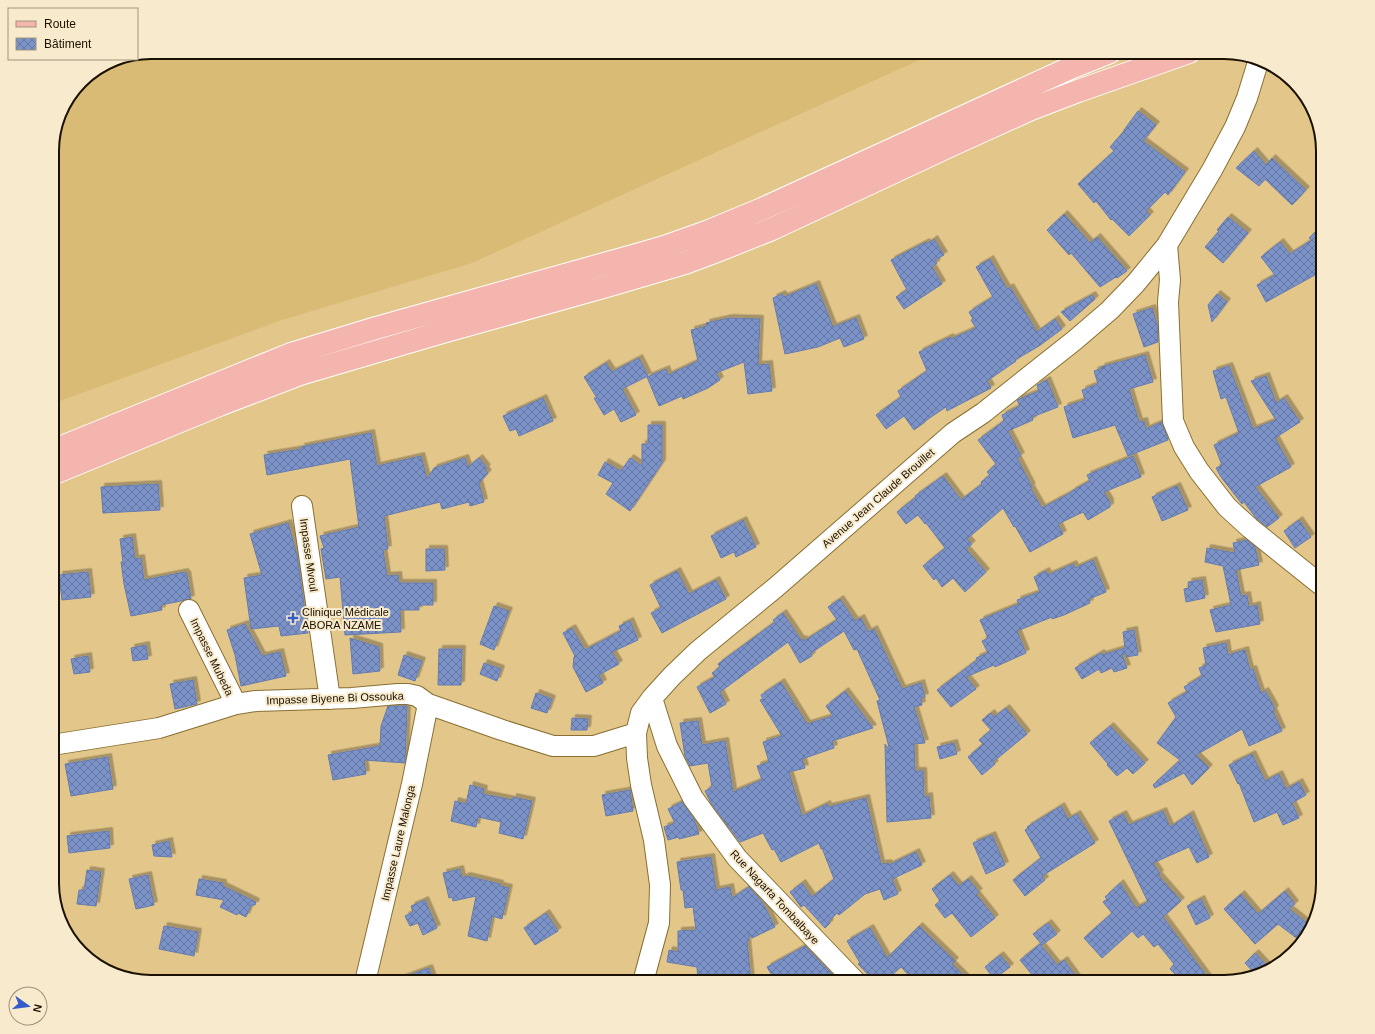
<svg xmlns="http://www.w3.org/2000/svg" width="1375" height="1034" viewBox="0 0 1375 1034" font-family="Helvetica,sans-serif">
  <defs>
    <pattern id="building-cross-hatch" width="8" height="8" patternUnits="userSpaceOnUse"><rect width="8" height="8" fill="#7c93c9"/><path d="M0 0l8 8M0 8l8-8" fill="none" stroke="#6577a1"/></pattern>
    <filter id="shadow"><feDropShadow dx="3.5" dy="-3.5" stdDeviation="0" flood-color="#0004"/></filter>
  </defs>
  <rect width="100%" height="100%" fill="#e3c78a"/>
  <!-- built -->
  <path fill="#dabb76" d="M151 52H937L472 263 282 320 52 404V144L62 107 85 77 113 59H137V55Z"/>
  <!-- building -->
  <path fill="url(#building-cross-hatch)" stroke="#657baf" filter="url(#shadow)" d="M1138 111 1156 125 1143 141 1185 172 1168 195 1165 192 1146 211 1150 215 1129 236 1112 219 1111 220 1096 201 1094 203 1078 184 1114 151 1110 147 1124 131V130Z
    M1254 151 1266 165 1272 158 1306 190 1292 205 1265 179 1259 186 1236 168Z
    M1064 214 1090 243 1097 237 1127 271 1117 278 1116 277 1100 287 1071 253 1069 255 1047 230Z
    M1228 217 1248 233 1223 263 1205 247 1219 231 1217 230Z
    M1323 224V268L1314 273 1315 275 1266 302 1257 285 1275 275 1261 257 1280 242 1290 254 1312 240 1309 238Z
    M934 239 944 255 935 260 937 263 932 267 942 284 904 309 896 297 907 290 891 260 926 242 927 244Z
    M990 259 1007 289 1010 287 1037 332 1055 319 1062 329 1039 346 1015 360 1016 361 987 381 991 388 947 411 946 407 925 421V422L914 430 904 416 886 429 876 415 901 397 898 391 927 371 919 352 950 337 951 339 976 328 971 320 973 319 969 312 993 297 976 267Z
    M816 284 833 327 856 318 864 339 844 347 840 338 818 347 785 354 773 298 782 294 784 297Z
    M1217 294 1227 302 1212 322 1208 305Z
    M1092 295 1095 299 1070 321 1061 312Z
    M1152 308 1157 324 1158 342 1144 347 1133 314Z
    M729 318 760 319 758 365 769 364 772 391 748 394 744 362 716 373 720 380 708 388 683 399 682 396 659 406 647 377 666 369 668 375 698 361 691 330 707 326 706 323Z
    M1145 355 1153 382 1129 389 1139 422 1144 421 1146 429 1162 422 1168 440 1128 456 1115 425 1073 438 1064 407 1085 400 1082 390 1098 384 1094 371 1103 368 1101 367Z
    M639 358 648 376 622 389 636 415 621 422 614 409 604 415 594 398H597L584 377 606 363 612 372Z
    M1229 366 1253 429 1276 420 1251 381 1266 376 1276 403 1284 398 1300 422 1275 438 1291 467 1255 487 1279 518 1267 527 1256 518 1244 502 1242 504 1221 477 1216 468 1222 465 1214 445 1239 433 1226 397 1221 399 1213 371Z
    M1047 380 1058 407 1032 417 1033 420 1008 431 1021 456 1017 458 1032 487H1030L1042 508 1072 492V491L1090 481 1087 475 1133 456 1141 477 1104 492 1110 502V507L1088 520 1083 512 1058 524 1063 534 1030 552 1015 526 1014 527 1003 508 967 539 972 544 966 549 986 572 965 592 953 578 942 587 936 578 934 580 923 566 945 548 926 523 925 524 918 515 906 524 897 512 916 497 915 496 943 476 961 500 982 484 981 482 990 475 987 472 996 464 978 440 1004 421 1002 415 1020 406 1017 400 1039 391 1037 385Z
    M543 398 553 421 519 436 516 429 510 431 503 416Z
    M648 425H662V463L630 511 606 494 613 483 598 475 605 462 621 471 630 458 642 466V444H648Z
    M371 433 377 466 421 456 427 479 434 468 465 458 468 467 479 458 487 468 485 470 488 473 479 483 484 502 470 506 469 502 442 509 440 502 384 516 388 549 383 550 387 576 398 575 399 583H433V605H419V610H400L401 632 345 635 340 577 326 579 321 549 324 548 320 536 359 527 350 459 267 475 264 455 301 449V447Z
    M158 484 160 510 103 513 101 487Z
    M1177 486 1188 510 1162 521 1152 497Z
    M743 520 756 547 736 557 734 552 721 558 711 536Z
    M1299 520 1311 537 1295 548 1284 531Z
    M288 523 297 555 308 633 281 636 279 626 251 629 244 578 262 575 250 534Z
    M132 537 135 559 141 558 144 580 185 572 186 575 187 574 191 599 161 605 162 610 131 616 124 584 121 562H123L120 539Z
    M1247 540 1255 547 1259 565 1236 570 1241 596 1247 595 1249 607 1257 605 1260 624 1216 632 1210 610 1231 605 1223 566 1205 562 1207 548 1235 553 1233 543Z
    M426 549H444L445 570 426 571Z
    M1093 560 1106 592 1089 599 1090 603 1064 615 1052 619V617L1017 631 1026 653 995 667 994 665 966 677 976 689 951 707 937 690 977 660 976 658 988 653 982 641 988 638 980 620 1019 604 1017 600 1040 592 1034 577 1046 571 1048 575 1073 564 1075 568Z
    M677 571 689 594 716 580 726 599 662 633 651 613 661 608 650 585Z
    M88 572 91 597 62 600 59 575Z
    M1202 580 1205 598 1186 602 1184 589 1189 588 1188 582Z
    M840 599 855 621 861 618 868 632 874 629 902 689 921 683 925 697 921 698 922 705 914 707 925 743 914 744 915 771H923L924 797 929 796 931 818 887 822 885 744 890 751 877 701 880 700 857 649 854 650 844 631 811 653 812 656 800 663 788 642 720 692 726 704 710 713 697 687 715 677 712 673 720 667 718 664 775 622 773 620 783 613 801 640 803 639 804 641 837 620 828 607Z
    M494 606 509 611 494 650 480 644Z
    M630 621 638 640 612 652 619 664 599 675 603 683 586 692 573 667 574 657 575 656 563 633 572 628 585 650 621 631 619 626Z
    M245 624 262 656 280 652 286 676 241 686 235 655 227 630Z
    M1134 630 1138 655 1126 657V653L1122 655 1127 668 1114 672 1112 668 1101 673 1099 669 1082 679 1075 668 1101 653 1102 655 1125 648 1123 632Z
    M350 638 379 647 380 671 353 674Z
    M1226 643 1228 655 1245 650 1250 670 1253 669 1261 693 1265 691 1272 703 1275 709 1273 711 1282 731 1249 746 1242 729 1196 755 1209 768 1192 785 1184 773 1155 788 1153 785 1180 760 1157 743 1176 717 1168 703 1187 692 1184 687 1202 676 1199 668 1206 665 1203 648Z
    M146 645 148 659 133 661 131 648Z
    M439 649H462L461 685H438Z
    M404 655 422 661 415 681 398 675Z
    M88 656 90 672 74 674 71 659Z
    M484 663 501 669 497 681 480 674Z
    M193 680 197 704 175 709 170 684Z
    M781 682 807 724 833 716 826 706 845 691 873 728 832 741 834 748 802 759 805 768 789 772 802 816 827 804 828 807 866 798 881 864 888 863 889 865 916 852 922 865 892 879 898 894 884 900 880 889 865 894 839 915 837 913 829 921 830 923 825 928 804 905 801 907 790 892 802 883 812 897 834 879 822 848 821 849 819 843 781 862 774 849 772 850 763 833 740 842 712 805 705 791 712 787 708 763 690 766 685 756 680 723 698 721 702 745 725 741 733 792 762 780 757 766 769 762 763 742 782 736 760 700 763 699 761 695Z
    M536 693 552 699 547 713 531 708Z
    M388 706H407L405 763 364 760 366 774 333 780 328 755 380 746 381 726Z
    M1006 708 1027 734 993 762 995 764 982 775 968 757 983 744 979 740 991 730 982 720 991 713 994 717Z
    M572 718 588 719 587 730H571Z
    M1110 726 1145 763 1133 774 1127 768 1117 776 1107 765 1108 764 1090 743Z
    M954 743 957 754 940 759 937 747Z
    M1252 754 1265 781 1279 774 1286 789 1299 782 1306 795 1292 803 1299 818 1283 825 1277 812 1254 822 1239 783 1238 784 1229 765Z
    M108 757 113 789 71 796 65 764Z
    M470 785 484 789 483 794 513 800V797L532 801 523 839 499 833 501 822 478 817 476 827 451 821 455 801 466 804Z
    M630 790 633 811 606 816 602 795Z
    M682 802 694 819 699 834 679 839V837L668 840 664 827 675 823 668 809Z
    M1061 806 1068 819 1077 814 1095 843 1042 876 1045 880 1025 896 1013 880 1041 858 1025 830 1028 828 1027 827Z
    M1163 811 1170 827 1190 814 1209 857 1197 863 1189 847 1153 863 1160 874 1158 875 1181 901 1163 917 1211 982H1183L1170 969 1174 964 1158 944 1154 947 1143 934 1138 938 1132 931 1102 958 1084 938 1112 913 1103 902 1107 899 1105 897 1120 883 1136 908 1148 902 1109 821 1123 814 1129 825Z
    M109 831 110 848 69 853 67 836Z
    M992 835 1005 865 986 874 973 843Z
    M169 841 172 857 154 856 152 845Z
    M711 857 716 890 730 887 732 898 749 887 763 903 775 927 752 938 749 933V940L747 941 751 982H698L697 967 667 962 669 950 678 952V931L696 930 693 907 685 908 683 890H681L677 862Z
    M460 869 462 878 467 876 500 884V886L509 888 502 919 492 916 487 941 468 936 476 896 453 901 452 897 449 898 443 873Z
    M87 870 101 872 96 906 77 904 79 890H84Z
    M148 875 154 905 136 909 129 879Z
    M950 875 959 886 968 879 979 892 976 894 995 918 971 937 952 913 945 918 935 905 940 901 932 889Z
    M199 879 223 883V886L256 902 255 905H251L246 917 238 913 237 915 220 907 224 900 196 895Z
    M1285 891 1295 904 1289 909 1312 927 1303 943 1278 924 1255 944 1224 909 1241 894 1258 914Z
    M1201 899 1210 918 1196 925 1187 906Z
    M425 900 437 928 423 935 418 923 410 926 405 916 413 912 411 906Z
    M546 913 558 931 535 945 524 928Z
    M1048 923 1057 934 1042 945 1033 934Z
    M164 926 198 932 194 956 159 949Z
    M919 926 955 961 952 964 970 982H915L901 967 884 982H875L858 964 860 963 847 941 870 928 887 958Z
    M1040 944 1057 965 1064 960 1080 982H1038L1020 960Z
    M805 946 834 976 837 982H776L767 967Z
    M1255 953 1271 970 1268 972 1256 975 1245 963Z
    M1000 955 1010 967 994 979 985 967Z
    M429 968 434 982H397L396 980Z"/>
  <g fill="none" stroke-linecap="round" stroke-linejoin="round">
    <defs>
      <path id="minor" d="M1167 245 1170 280 1168 302 1173 421 1184 447 1199 471 1227 507 1250 528 1321 585 1323 584
        M302 506 330 699
        M189 610 236 704
        M652 698 667 746 693 798 737 858 856 982
        M52 745 159 728 236 704 256 701 352 698 398 694H408L417 696 428 704 502 730 553 746H594L636 733
        M365 982 412 784 428 704
        M643 982 659 923 660 885 654 840 641 785 637 758 636 733 641 713 652 698 672 676 698 651 775 588 953 433 983 413 1075 340 1110 310 1136 283 1167 245 1212 170 1235 127 1247 98 1259 59"/>
      <path id="major" d="M52 451 291 354 376 328 629 257 664 247 709 231 762 209 1070 68 1110 52
        M52 474 219 405 300 374 439 333 607 286 685 263 717 251 772 229 956 143 1031 109 1078 91 1189 52"/>
    </defs>
    <!-- minor casing -->
    <use href="#minor" stroke="#896f33" stroke-width="22"/>
    <!-- major casing -->
    <use href="#major" stroke="#fff" stroke-width="24"/>
    <!-- minor -->
    <use href="#minor" stroke="#fff" stroke-width="20"/>
    <!-- major -->
    <use href="#major" stroke="#f5b5af" stroke-width="22"/>
  </g>
  <!-- markers -->
  <path fill="#365ccc" stroke="#f8eacc" stroke-width="1.5" d="M291 612h4v4h4v4h-4v4h-4v-4h-4v-4h4z"/>
  <g text-anchor="middle" stroke-width="4" stroke-linejoin="round" paint-order="stroke">
    <!-- street labels -->
    <g font-size="11" fill="#1a1000" stroke="#f8eacc">
      <text transform="translate(878 498) rotate(-41)" y="4">Avenue Jean Claude Brouillet</text>
      <text transform="translate(309 555) rotate(82)" y="4">Impasse Mvoul</text>
      <text transform="translate(212 657) rotate(64)" y="4">Impasse Mubeda</text>
      <text transform="translate(335 698) rotate(-2)" y="4">Impasse Biyene Bi Ossouka</text>
      <text transform="translate(398 843) rotate(-77)" y="4">Impasse Laure Malonga</text>
      <text transform="translate(775 897) rotate(47)" y="4">Rue Nagarta Tombalbaye</text>
    </g>
    <!-- poi labels -->
    <g font-size="11" fill="#1a1000" stroke="#f8eacc" text-anchor="start">
      <text x="302" y="616">Clinique Médicale<tspan x="302" dy="13">ABORA NZAME</tspan></text>
    </g>
  </g>
  <!-- crop -->
  <path d="M0 0H1375V1034H0ZM151 59H1224A92 92 0 0 1 1316 151V883A92 92 0 0 1 1224 975H151A92 92 0 0 1 59 883V151A92 92 0 0 1 151 59Z" fill="#f8eacc" fill-rule="evenodd"/>
  <path fill="none" stroke="#1a1000" stroke-width="2" d="M151 59H1224A92 92 0 0 1 1316 151V883A92 92 0 0 1 1224 975H151A92 92 0 0 1 59 883V151A92 92 0 0 1 151 59Z"/>
  <!-- legend -->
  <rect x="8" y="8" width="130" height="52" fill="#f8eacc" stroke="#9f937a"/>
  <rect x="16" y="21" width="20" height="6" fill="#f5b5af" stroke="#9f937a"/>
  <text x="44" y="28" font-size="12" fill="#1a1000">Route</text>
  <rect x="16" y="38" width="20" height="12" fill="url(#building-cross-hatch)" stroke="#9f937a"/>
  <text x="44" y="48" font-size="12" fill="#1a1000">Bâtiment</text>
  <!-- north arrow -->
  <g transform="translate(28 1006) rotate(104)"><circle r="19" fill="#f8eacc" stroke="#9f937a"/>
  <path d="M0-3L7 15L0 10L-7 15Z" fill="#365ccc"/>
  <text y="-6" font-size="11" font-weight="bold" text-anchor="middle" fill="#1a1000">N</text>
  </g>
</svg>
